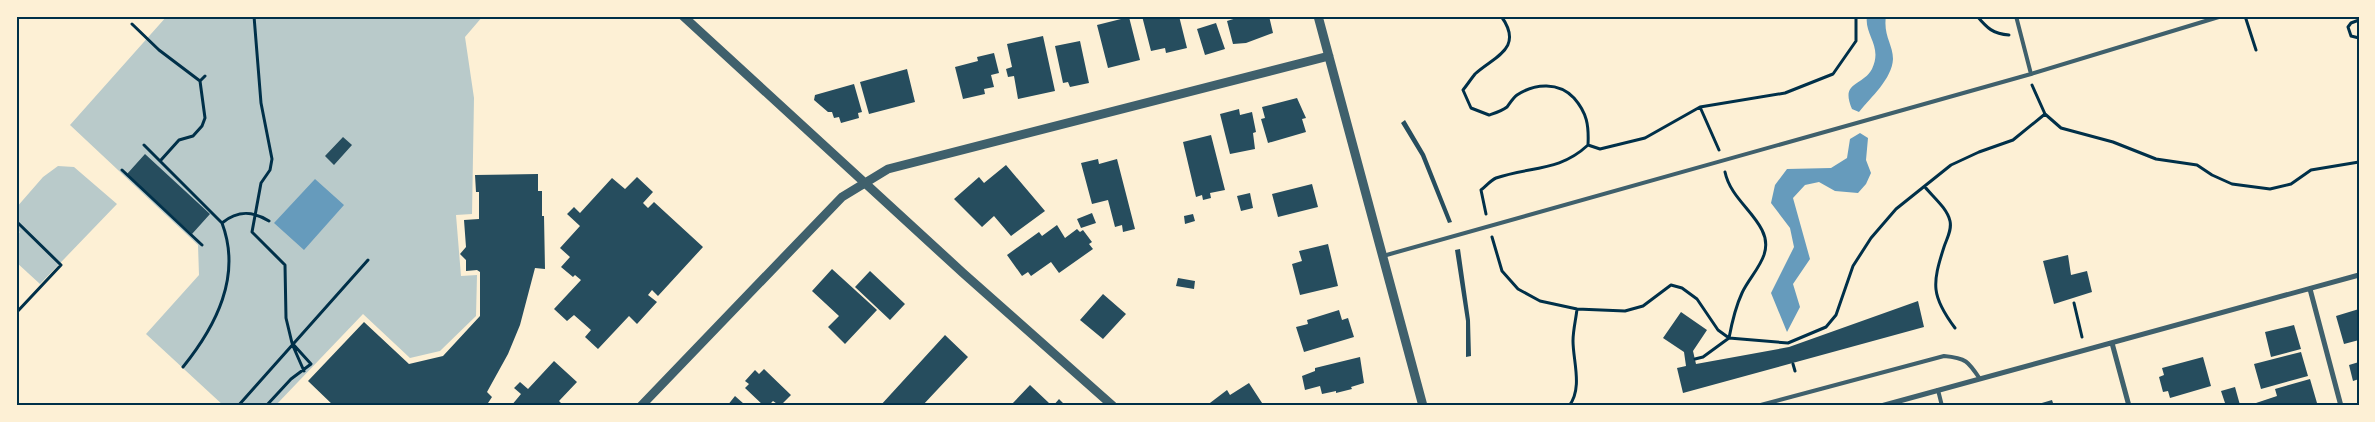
<svg xmlns="http://www.w3.org/2000/svg" width="2375" height="422" viewBox="0 0 2375 422" font-family="Poppins,sans-serif">
  <rect width="100%" height="100%" fill="#fdf0d5"/>
  <!-- green -->
  <path fill="#b9caca" d="M167 16H483L465 37 474 98 472 214 456 215 461 276 477 275 476 316 440 351 410 358 363 314 275 406H224L146 334 199 275 198 245 70 125Z
    M58 166 74 167 117 204 40 284 16 262V236L20 232 16 229V208L43 177Z"/>
  <!-- water -->
  <path fill="#669bbc" d="M1867 16H1886C1883 36 1893 44 1893 59 1892 79 1871 97 1859 112L1852 109C1840 81 1862 87 1872 69 1883 46 1864 35 1867 16Z
    M1860 133 1868 138 1866 160 1871 173 1866 184 1858 193 1835 191 1819 182 1805 185 1793 198 1810 259 1793 284 1800 307 1787 332 1771 293 1794 247 1790 228 1771 203 1775 185 1787 169 1831 168 1847 158 1850 139Z
    M315 179 344 205 304 250 274 223Z"/>
  <!-- building -->
  <path fill="#264d5e" d="M1142 16H1179L1187 48 1166 53 1165 48 1151 51Z
    M1243 16H1269L1273 33 1246 43 1233 44 1227 21Z
    M1129 17 1140 60 1108 68 1097 25Z
    M1216 23 1225 49 1205 55 1197 29Z
    M1043 36 1055 91 1018 99 1014 76 1008 77 1006 69 1012 67 1007 44Z
    M1080 41 1089 83 1070 87 1068 82 1063 83 1055 46Z
    M994 53 999 73 991 75 994 87 984 89 985 94 963 99 955 67 978 61 977 57Z
    M907 69 915 102 869 114 860 82Z
    M854 84 862 112 858 113 859 118 841 123 839 117 834 118 832 112H828L814 100 815 95Z
    M1297 98 1306 118 1302 119 1306 132 1268 143 1261 119 1265 118 1262 107Z
    M1239 109 1240 115 1252 112 1256 132 1253 133 1255 149 1230 154 1220 114Z
    M1405 120 1425 154 1452 222 1448 223 1421 156 1401 123Z
    M1211 135 1225 190 1210 193 1211 198 1203 200 1202 195 1196 197 1183 142Z
    M343 137 352 145 334 165 325 156Z
    M145 154 210 214 192 234 127 174Z
    M1098 159 1099 164 1117 159 1135 229 1123 232 1122 225 1115 227 1108 200 1092 204 1081 163Z
    M1006 165 1045 211 1011 236 994 216 982 227 954 199 979 177 984 183Z
    M538 174V191H542V216H544L545 269 535 268 520 325 508 354 487 392 492 397 486 406H334L308 381 364 322 409 364 443 356 480 316V272L477 270 466 271V260L460 254 466 247 464 220 479 219V192H476L475 175Z
    M637 177 653 192 643 203 648 208 654 202 703 247 658 296 652 290 648 295 657 302 637 324 629 316 598 349 585 337 591 330 574 315 567 321 554 309 581 280 575 275 573 277 561 267 570 257 560 248 580 226 567 214 574 207 580 213 612 178 625 189Z
    M1312 184 1318 207 1278 217 1272 194Z
    M1250 193 1253 208 1241 211 1237 196Z
    M1092 213 1096 223 1081 228 1077 219Z
    M1193 214 1195 221 1185 224 1184 216Z
    M1057 225 1065 238 1077 229 1080 232 1083 230 1092 242 1089 244 1093 249 1059 273 1051 262 1031 276 1028 272 1022 276 1007 255 1039 232 1042 236Z
    M1328 244 1338 286 1300 295 1292 264 1302 261 1299 251Z
    M1460 249 1470 320 1471 356 1466 357V321L1455 250Z
    M2068 255 2071 275 2087 271 2092 292 2054 304 2043 261Z
    M832 269 877 310 845 344 828 327 839 316 812 291Z
    M870 271 905 304 890 320 855 287Z
    M1178 278 1195 281 1194 289 1176 286Z
    M1103 294 1126 314 1103 339 1080 320Z
    M1918 301 1924 327 1683 393 1677 368 1686 366 1684 352 1663 338 1681 312 1707 330 1693 351 1696 364 1789 347Z
    M2359 309V340L2344 344 2336 316Z
    M1339 310 1342 320 1348 318 1354 337 1304 352 1296 327 1308 324 1307 320Z
    M2294 325 2301 349 2271 357 2265 332Z
    M945 335 968 357 922 406H880Z
    M2301 352 2308 376 2261 389 2254 364Z
    M1360 357 1364 383 1351 387 1352 389 1336 393V391L1322 394 1320 386 1305 390 1302 376 1315 371V368Z
    M2203 357 2211 386 2170 398 2168 391 2163 392 2159 377 2164 375 2162 368Z
    M554 361 577 382 559 401 564 406H511L521 394 514 388 520 382 528 389Z
    M2359 362V379L2353 381 2349 365Z
    M764 369 791 395 780 406 773 401 768 406H764L745 388 749 384 745 381 755 370 759 374Z
    M2310 379 2317 403 2309 406H2247L2277 396 2275 389Z
    M1249 383 1264 406H1206L1227 390 1230 395Z
    M1030 385 1049 403 1046 406H1014L1012 404Z
    M2235 387 2240 405 2226 406 2221 391Z
    M735 396 744 404 727 406Z
    M1059 399 1066 406H1053Z
    M2052 400 2054 406H2035V405Z"/>
  <g fill="none" stroke-linecap="round" stroke-linejoin="round">
    <!-- path -->
    <path stroke="#003049" stroke-width="3" d="M254 16 261 103 272 159 270 170 261 183 252 232 285 265 286 318 292 343 311 364 291 379 266 406
      M1977 16C1987 28 1993 34 2009 35
      M2245 16 2256 50
      M2359 20 2351 23 2348 27 2351 36 2359 38
      M132 24 159 50 200 81
      M2359 56V65
      M2032 85 2045 114 2061 128 2113 142 2156 159 2197 165 2212 175 2232 184 2270 189 2291 184 2311 170 2359 162
      M1700 107 1719 150
      M144 145 222 223C242 276 216 326 183 367
      M1588 145 1600 149 1645 138 1700 107 1785 93 1833 74 1856 41V16
      M161 160 179 140 193 136 202 126 205 118 200 81 205 76
      M122 170 202 245
      M1925 187C1933 197 1947 208 1950 221 1952 230 1947 238 1944 247 1932 284 1931 296 1955 328
      M1486 214 1481 190C1486 186 1491 180 1496 178 1531 166 1559 172 1588 145 1589 125 1587 113 1574 98 1559 82 1535 83 1517 95 1513 98 1510 103 1507 107 1502 111 1495 113 1489 115L1471 108 1463 90C1467 85 1471 79 1475 74 1493 57 1525 49 1501 16
      M16 221 61 265 16 313
      M222 223C238 210 253 211 269 221
      M1492 237 1502 271 1518 289 1540 301 1577 309 1625 311 1643 306 1671 285 1682 288 1697 299 1718 330 1729 338 1788 343 1826 327 1836 315 1853 266 1871 238 1896 209 1951 165 1979 152 2013 140 2045 114
      M2074 303 2082 337
      M293 346 304 371
      M1695 359 1703 357 1729 338C1732 322 1735 308 1742 293 1751 273 1775 255 1762 230 1752 210 1730 196 1725 172
      M1793 364 1795 371
      M238 406 368 260
      M1569 406C1583 388 1573 361 1573 341 1573 330 1576 319 1577 309"/>
    <!-- service -->
    <path stroke="#3f606c" stroke-width="4" d="M2016 16 2031 74
      M1383 256 2031 74 2222 16
      M1938 390 1942 406
      M1757 406 1944 356C1966 358 1968 361 1980 379"/>
    <!-- minor -->
    <path stroke="#3f606c" stroke-width="5" d="M2310 289 2341 406
      M2112 343 2129 406
      M1881 406 2359 275"/>
    <!-- tertiary -->
    <path stroke="#3f606c" stroke-width="9" d="M683 16 963 273 1113 406
      M1318 16 1423 406
      M641 406 842 197 888 169 1329 56"/>
  </g>
  <!-- border -->
  <rect width="2375" height="422" fill="none" stroke="#fdf0d5" stroke-width="35"/>
  <rect x="18" y="18" width="2340" height="386" fill="none" stroke="#003049" stroke-width="2"/>
</svg>
